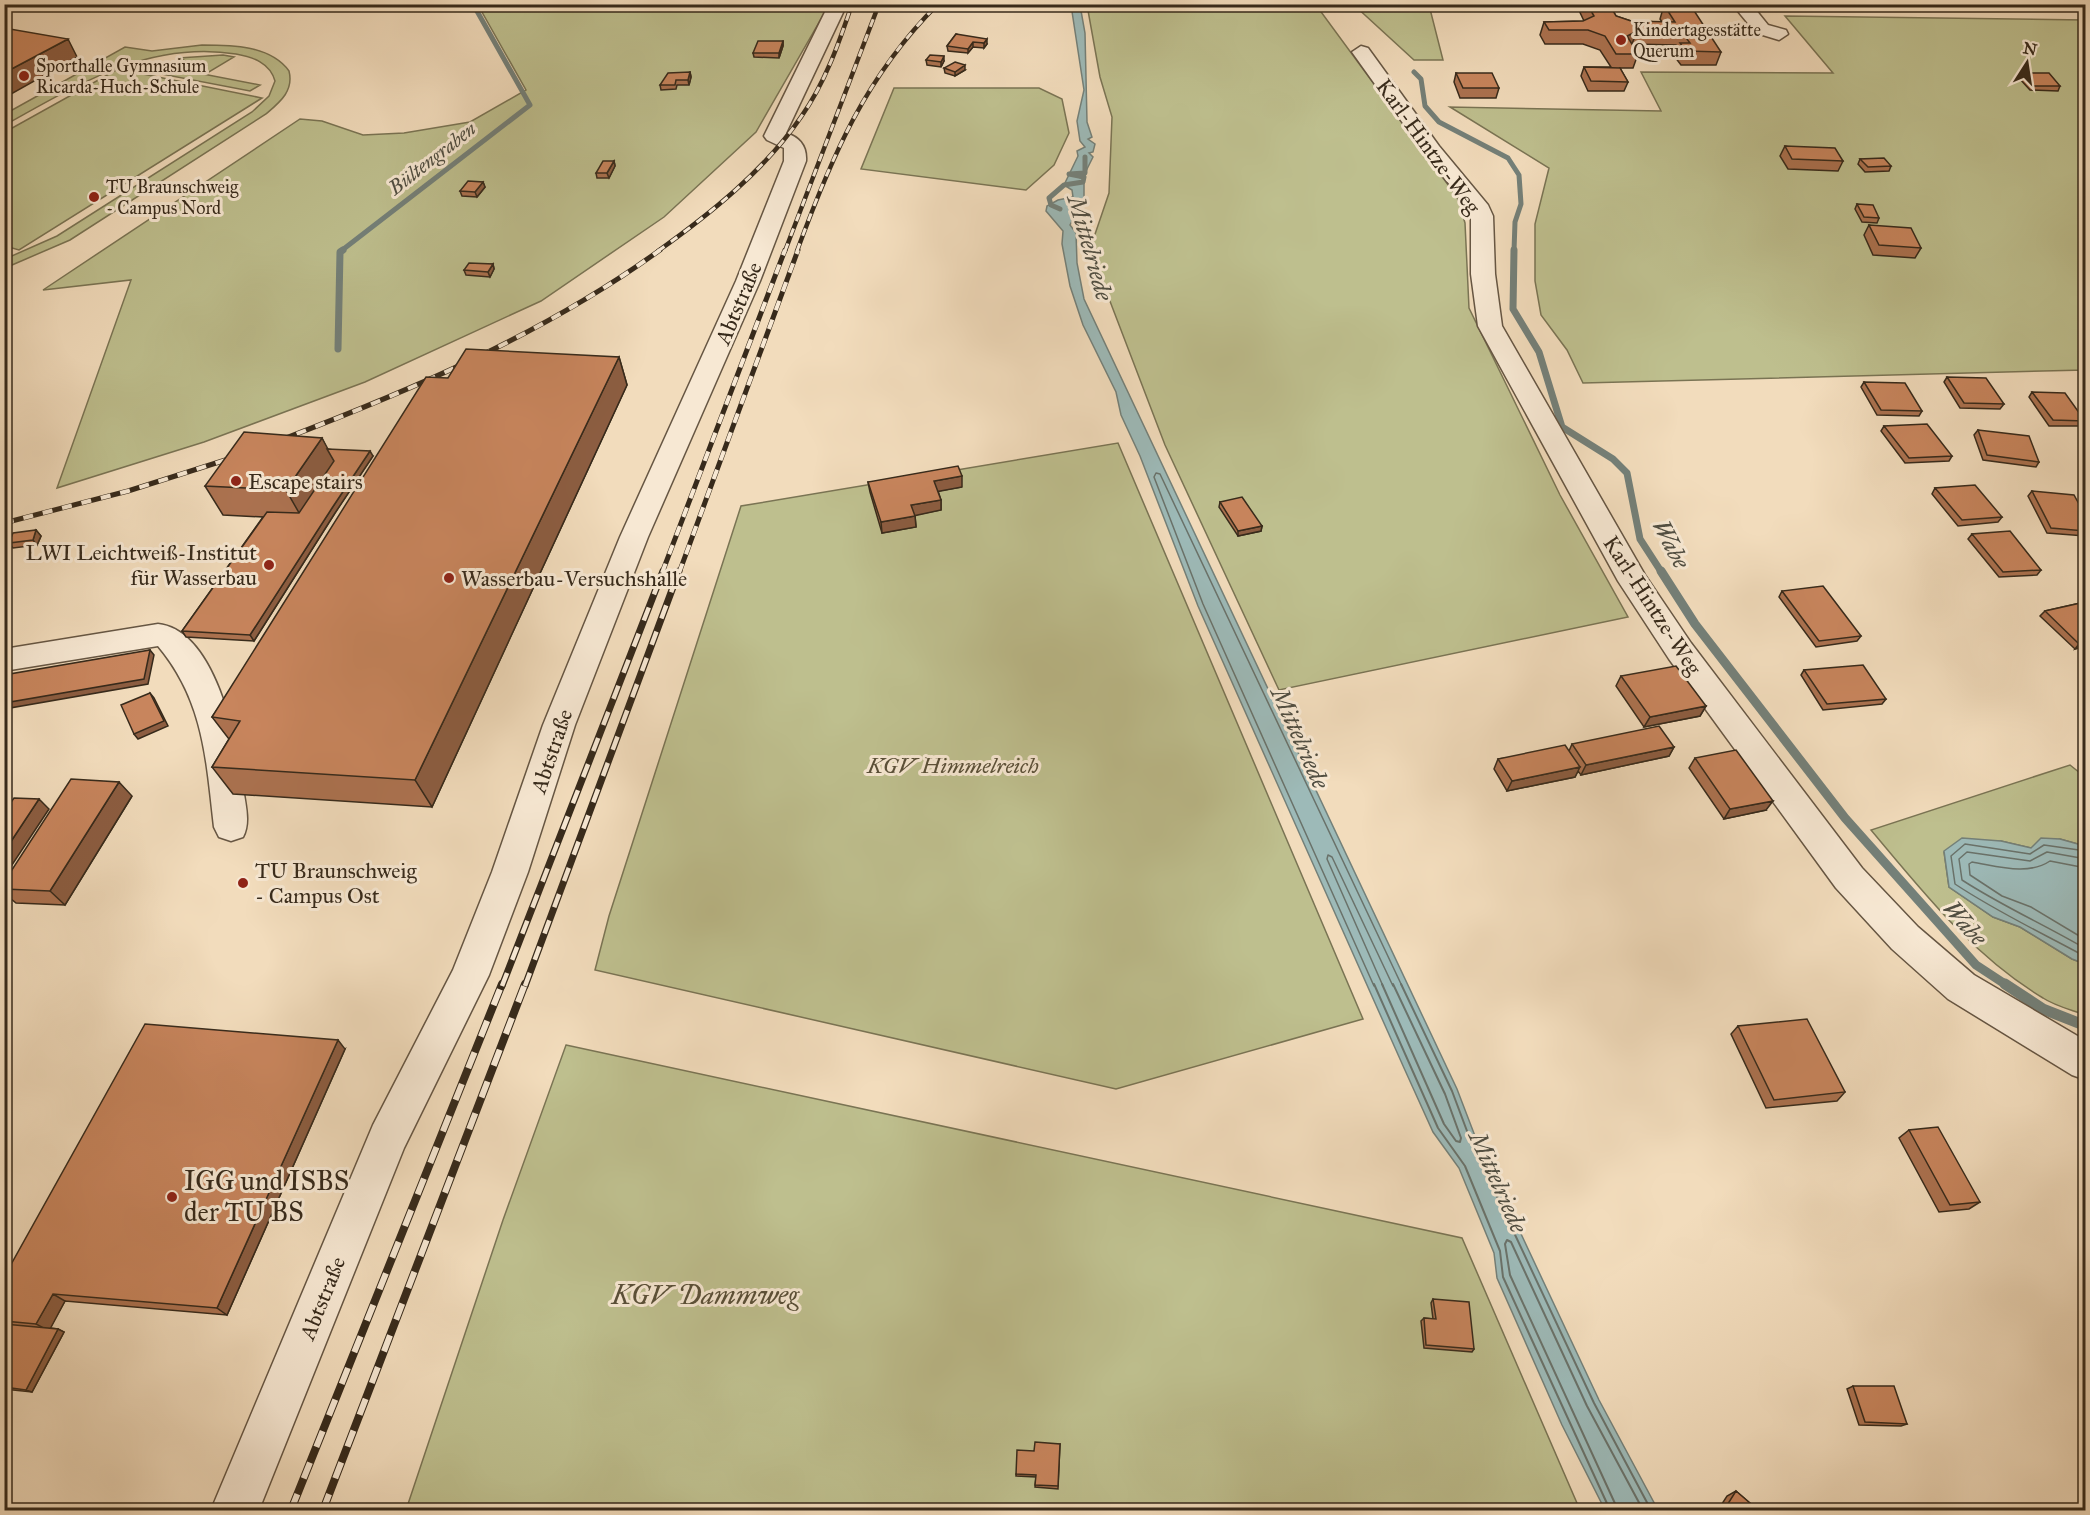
<svg xmlns="http://www.w3.org/2000/svg" width="2090" height="1515" viewBox="0 0 2090 1515" font-family="'IM FELL Great Primer',serif">
  <rect width="100%" height="100%" fill="#f2dcbc"/>
  <filter id="stains"><feTurbulence type="fractalNoise" baseFrequency=".00333" numOctaves="4"/><feColorMatrix values="0 0 0 0 .2 0 0 0 0 .09 0 0 0 0 .02 0 0 0 .5 -.17"/></filter>
  <radialGradient id="worn" r=".72"><stop offset=".6" stop-color="#630" stop-opacity="0"/><stop offset="1" stop-color="#630" stop-opacity=".3"/></radialGradient>
  <!-- green -->
  <path fill="#bebf8e" stroke="#7a7454" stroke-width="1.5" d="M478 5H829L756 132 664 217 541 301 365 382 204 442 57 488 131 280 43 290 300 119 322 121 363 135 404 133 470 122 526 90Z
    M1087 5H1316L1457 197 1465 223 1469 308 1560 495 1628 617 1279 690 1165 445 1090 249 1109 193 1112 117 1100 77Z
    M1354 5H1429L1443 60H1414Z
    M1785 16 2085 20V370L1583 383 1567 350 1541 315 1535 281V224L1549 168 1450 107 1661 111 1641 72 1833 73Z
    M202 45C231 45 270 45 289 71 294 91 280 102 266 114L70 240 5 268V259L57 236 252 112 269 96 275 81C270 63 253 57 236 54 149 40 77 85 5 125V114L125 47 152 51Z
    M223 55 234 57 209 72 179 58Z
    M141 62 260 85 250 91 130 68Z
    M118 69 262 98 19 250 5 246V132Z
    M894 88H1039L1062 99 1069 133 1054 165 1026 190 861 169Z
    M1118 443 1363 1019 1116 1089 595 970 609 916 741 506Z
    M2070 765 2085 777V846L2060 839 2031 848 2001 841 1944 852 1949 887 1993 917 2020 927 2072 959 2085 964V1015C2072 1010 2055 1006 2043 998 1973 956 1923 892 1871 830Z
    M566 1045 1462 1238 1580 1510H406L503 1220Z"/>
  <!-- water -->
  <path fill="#9dbab8" stroke="#748079" stroke-width="1.5" d="M1071 5H1080L1085 33 1087 122 1092 137 1088 139 1095 144 1093 152 1089 153 1093 157 1085 173 1069 174 1084 179V200L1070 225 1076 233 1077 263 1084 299 1457 1089 1475 1136 1599 1400 1658 1510H1605L1562 1425 1497 1278 1494 1253 1459 1168 1433 1132 1404 1068 1198 606 1140 456 1121 415 1116 392 1083 325 1070 286 1062 244 1063 231 1046 211 1047 206 1058 200 1073 197 1072 190 1064 185 1078 156 1077 151 1085 147 1080 141 1077 121 1084 90Z
    M1962 838 2001 841 2031 848 2041 838 2060 839 2085 846V964L2072 959 2020 927 1993 917 1949 887 1944 851Z"/>
  <g fill="none" stroke-linecap="round" stroke-linejoin="round">
    <!-- shore-far1 -->
    <path stroke="#6a726a" stroke-width="1.5" d="M2086 851 2044 845 2030 854 1965 844 1951 856 1955 884C1997 912 2042 933 2086 957
      M2086 859 2047 852 2030 861 1967 852 1959 859 1962 880C2002 906 2045 925 2086 949
      M2086 868 2050 861C2028 876 1997 866 1972 862L1969 864 1970 875 2002 896 2031 907 2086 940
      M1374 986 1203 604 1154 477 1156 473 1160 474 1402 986
      M1383 986 1327 859 1328 855 1332 857 1393 986"/>
    <!-- shore -->
    <path stroke="#6a726a" stroke-width="2" d="M1374 984 1438 1128 1465 1166 1500 1251 1503 1277 1610 1510
      M1382 984 1444 1124 1456 1141 1460 1142 1461 1138 1445 1094 1393 984
      M1401 984 1452 1091 1470 1139 1594 1403 1651 1510
      M1618 1510 1510 1275 1505 1244 1507 1240 1511 1242 1587 1406 1643 1510"/>
    <!-- stream-far3 -->
    <path stroke="#748079" stroke-width="5" d="M1414 72 1421 79 1425 106 1439 122 1508 158 1519 175 1521 204 1515 222 1514 251
      M1060 209 1051 205 1049 198 1064 185 1083 182 1084 177 1069 174 1085 173V157
      M341 251 530 105 473 4"/>
    <!-- stream-far2 -->
    <path stroke="#748079" stroke-width="7" d="M1514 250 1513 309 1539 352 1562 427 1613 459 1627 473 1640 539 1662 573
      M338 349 340 252 343 250"/>
    <!-- stream-far1 -->
    <path stroke="#748079" stroke-width="9" d="M1661 571 1695 624 1845 818 1976 965 2008 986"/>
    <!-- stream -->
    <path stroke="#748079" stroke-width="11" d="M2005 984 2043 1009 2086 1026"/>
    <defs>
      <path id="minor" d="M829 4H847L786 133C799 137 807 146 806 161L760 281 648 537 575 725 528 872 489 975 404 1148 259 1510H211L373 1125 453 970 492 872 543 725 620 537 736 281 784 161V148L767 140 764 136Z
        M1732 4H1751L1768 25 1786 30 1788 34 1779 40 1756 33Z
        M1361 46 1368 48 1439 146 1488 205 1493 216 1495 274 1502 326 1645 575 1691 643 1862 868 1918 927 1974 975 2086 1041V1080L2072 1075 1948 999 1892 949 1836 888 1669 659 1618 581 1478 326 1471 274V216L1467 206 1425 154 1352 52Z
        M158 624C215 630 237 740 243 787 245 804 251 822 243 837L231 841 219 837 214 827C206 759 204 701 158 646L4 671V649Z"/>
    </defs>
    <!-- minor casing -->
    <use href="#minor" stroke="#665643" stroke-width="3"/>
    <!-- minor -->
    <use href="#minor" fill="#f7e8d3" fill-rule="evenodd"/>
    <defs>
      <path id="rail-far3" d="M658 251C710 214 765 170 801 117 825 83 839 43 852 4
        M785 251 879 4
        M797 251C832 156 865 77 938 4"/>
      <path id="rail-far2" d="M278 441C412 390 544 334 660 250
        M4 523 128 491 238 456
        M662 573 785 250
        M679 573 798 250"/>
      <path id="rail-far1" d="M502 986 663 571
        M525 986 679 571"/>
      <path id="rail" d="M291 1510 502 984
        M323 1510 525 984"/>
    </defs>
    <!-- rail-far3 casing -->
    <use href="#rail-far3" stroke="#372a1b" stroke-width="4.5"/>
    <!-- rail-far2 casing -->
    <use href="#rail-far2" stroke="#372a1b" stroke-width="5"/>
    <!-- rail-far1 casing -->
    <use href="#rail-far1" stroke="#372a1b" stroke-width="7"/>
    <!-- rail casing -->
    <use href="#rail" stroke="#372a1b" stroke-width="8"/>
    <!-- rail-far3 -->
    <use href="#rail-far3" stroke="#f7e8d3" stroke-width="3" stroke-dasharray="8" stroke-linecap="butt"/>
    <!-- rail-far2 -->
    <use href="#rail-far2" stroke="#f7e8d3" stroke-width="4" stroke-dasharray="10" stroke-linecap="butt"/>
    <!-- rail-far1 -->
    <use href="#rail-far1" stroke="#f7e8d3" stroke-width="4.5" stroke-dasharray="14" stroke-linecap="butt"/>
    <!-- rail -->
    <use href="#rail" stroke="#f7e8d3" stroke-width="6" stroke-dasharray="17" stroke-linecap="butt"/>
  </g>
  <!-- wall -->
  <path fill="#ac7250" stroke="#372a1b" stroke-width="1.5" d="M1576 4H1609L1616 16 1631 21 1662 22 1660 19 1664 5 1721 52 1716 65H1681L1675 57 1678 48 1676 45 1632 44 1638 54 1633 68H1620L1628 82 1624 91H1588L1581 76 1584 67H1611L1600 50 1583 44H1545L1540 35 1544 22 1584 21Z
    M956 34 987 44 984 48 973 47 968 53 948 51 947 46Z
    M783 41V46L779 58 754 57 753 53Z
    M926 60 944 61 941 67 927 65Z
    M944 68 965 70 955 76 945 73Z
    M690 72 691 77 689 85H677L676 89 661 90 660 85Z
    M1456 73 1499 88 1496 98H1460L1454 82Z
    M2021 73 2060 86 2058 91 2030 90 2018 77Z
    M1785 146 1843 161 1838 171 1788 169 1780 156Z
    M1860 159 1891 166 1889 171 1865 172 1858 164Z
    M614 161 615 166 609 178H597L596 173Z
    M483 182 485 187 477 197 462 196 460 191Z
    M1857 204 1879 218 1877 223 1862 222 1855 209Z
    M1869 225 1921 248 1915 258 1873 255 1864 235Z
    M493 264 494 269 490 277 466 275 464 270Z
    M619 357 627 385 432 807 233 794 212 767 229 739 212 717 448 378Z
    M1947 377 2004 404 2000 409 1960 408 1944 382Z
    M1864 382 1922 411 1919 416 1877 415 1861 387Z
    M2032 392 2085 420V422L2083 426H2049L2029 397Z
    M1884 426 1952 456 1949 461 1905 463 1881 431Z
    M1978 430 2039 462 2036 467 1983 460 1974 435Z
    M322 438 327 449 373 456 335 513 254 641 186 637 182 631 263 517 223 515 205 486Z
    M868 482 962 487 938 491 941 500V510L915 515 916 527 882 533 870 492Z
    M1935 488 2002 517 1998 522 1958 526 1932 494Z
    M2032 491 2085 515V536L2047 533 2028 496Z
    M1220 502 1262 526 1261 531 1238 536 1219 507Z
    M36 530 41 536 37 545 13 548 9 543Z
    M1972 534 2041 570 2037 575 1999 577 1968 539Z
    M1782 591 1861 636 1857 641 1816 647 1779 597Z
    M2085 602V646L2075 649 2040 616 2045 611Z
    M1804 670 1886 699 1882 704 1823 710 1801 675Z
    M1621 676 1706 706 1700 716 1644 727 1616 686Z
    M1572 744 1674 747 1669 756 1581 775 1578 771 1575 777 1507 791 1494 769 1498 759 1569 751Z
    M1695 758 1766 810 1724 819 1689 768Z
    M132 796 65 905 16 903 4 893V882Z
    M1738 1026 1845 1092 1837 1101 1766 1108 1731 1034Z
    M345 1049 227 1315 65 1301 50 1328 58 1329 64 1332 32 1392 4 1389V1277Z
    M1909 1130 1980 1202 1969 1209 1939 1212 1899 1138Z
    M1433 1299 1474 1349 1472 1352 1424 1348 1421 1321 1424 1318 1433 1319 1431 1303Z
    M1853 1386 1907 1424 1901 1426 1859 1425 1847 1389Z
    M1060 1444 1058 1489 1035 1487 1036 1477 1016 1476V1474L1034 1451Z
    M1736 1491 1758 1510H1718L1727 1496Z"/>
  <!-- shaded-wall -->
  <path fill="#8c5d41" stroke="#372a1b" stroke-width="1.5" d="M1637 31 1632 44 1622 50 1627 36Z
    M68 39 77 57 4 98V73Z
    M987 39V44L984 48V43Z
    M783 41V46L779 58V53Z
    M973 42V47L968 53V49Z
    M944 56V61L941 67V62Z
    M965 65V70L955 76V72Z
    M690 72 691 77 689 85 688 80Z
    M614 161 615 166 609 178 607 173Z
    M483 182 485 187 477 197 475 192Z
    M493 264 494 269 490 277 488 272Z
    M619 357 627 385 432 807 415 780Z
    M322 438 337 466 302 518 286 490Z
    M370 451 373 456 335 513 254 641 250 635 332 508Z
    M962 476V487L935 492 934 481Z
    M941 500V510L913 516 911 505Z
    M915 516 916 527 882 533 881 522Z
    M1262 526 1261 531 1238 536V531Z
    M36 530 41 536 37 545 33 540Z
    M2085 642V646L2075 649 2079 644Z
    M150 650 154 655 148 684 4 709V703Z
    M150 693 154 698 168 726 138 739 134 734Z
    M1706 706 1700 716 1644 727 1650 717Z
    M1674 747 1669 756 1581 775 1586 765Z
    M1580 767 1575 777 1507 791 1512 781Z
    M119 782 132 796 65 905 50 891Z
    M39 799 49 809 4 877V852Z
    M1773 801 1766 810 1724 819 1730 809Z
    M338 1040 345 1049 227 1315 217 1308Z
    M53 1294 65 1301 49 1331 36 1324Z
    M58 1329 64 1332 32 1392 26 1390Z"/>
  <!-- building -->
  <path fill="#c8855d" stroke="#372a1b" stroke-width="1.5" d="M1587 4H1609L1616 16 1631 21 1675 22 1664 5 1691 6 1721 52 1686 51 1680 43H1690L1681 31H1637L1627 36 1638 54H1616L1605 36 1588 30H1549L1544 22 1583 21 1594 16Z
    M4 28 68 39 4 73Z
    M956 34 987 39 984 43 973 42 968 49 947 46Z
    M758 41H783L779 53H753Z
    M930 55 944 56 941 62 926 60Z
    M955 62 965 65 955 72 944 68Z
    M1584 67 1620 68 1628 82 1591 81Z
    M690 72 688 80H676L675 85H660L668 73Z
    M1456 73H1492L1499 88H1463Z
    M2021 73H2049L2060 86H2032Z
    M1785 146 1835 148 1843 161 1792 159Z
    M1884 158 1891 166 1868 167 1860 159Z
    M603 161H614L607 173H596Z
    M468 181 483 182 475 192 460 191Z
    M1857 204 1873 205 1879 218 1864 217Z
    M1869 225 1911 228 1921 248 1879 245Z
    M469 263 493 264 488 272 464 270Z
    M466 349 619 357 415 780 212 767 240 721 212 717 426 377 448 378Z
    M1947 377 1986 378 2004 404 1964 403Z
    M1864 382 1905 383 1922 411 1881 410Z
    M2032 392 2065 393 2085 421 2053 420Z
    M1927 424 1952 456 1909 458 1884 426Z
    M1978 430 2029 436 2039 462 1987 455Z
    M244 432 322 438 286 490 205 486Z
    M327 449 370 451 332 508 250 635 182 631 267 512 299 513 334 461Z
    M958 466 962 476 934 481 941 500 911 505 915 516 881 522 868 482Z
    M1975 485 2002 517 1962 520 1935 488Z
    M2032 491 2074 495 2085 515V531L2051 528Z
    M1242 497 1262 526 1238 531 1220 502Z
    M36 530 33 540 9 543 13 533Z
    M2010 531 2041 570 2003 572 1972 534Z
    M1823 586 1861 636 1819 641 1782 591Z
    M2085 602V642L2079 644 2045 611Z
    M150 650 144 679 4 703V675Z
    M1863 665 1886 699 1827 704 1804 670Z
    M1676 666 1706 706 1650 717 1621 676Z
    M150 693 164 721 134 734 121 705Z
    M1659 726 1674 747 1586 765 1572 744Z
    M1565 745 1580 767 1512 781 1498 759Z
    M1736 750 1773 801 1730 809 1695 758Z
    M71 779 119 782 50 891 4 889V882Z
    M14 798 39 799 4 852V812Z
    M1807 1019 1845 1092 1774 1100 1738 1026Z
    M145 1024 338 1040 217 1308 53 1294 36 1324 4 1321V1277Z
    M1938 1127 1980 1202 1950 1205 1909 1130Z
    M1433 1299 1469 1302 1474 1349 1426 1345 1424 1318 1436 1319Z
    M4 1324 58 1329 26 1390 4 1387Z
    M1853 1386H1894L1907 1424 1865 1422Z
    M1035 1442 1060 1444 1058 1486 1035 1485 1036 1475 1016 1474 1017 1450 1034 1451Z
    M1736 1491 1758 1510H1724Z"/>
  <!-- markers -->
  <g fill="#8f2418" stroke="#f7e8d3" stroke-width="2">
    <circle cx="1621" cy="40" r="6"/>
    <circle cx="24" cy="76" r="6"/>
    <circle cx="94" cy="197" r="6"/>
    <circle cx="236" cy="481" r="6"/>
    <circle cx="269" cy="565" r="6"/>
    <circle cx="449" cy="578" r="6"/>
    <circle cx="243" cy="883" r="6"/>
    <circle cx="172" cy="1197" r="6"/>
  </g>
  <g text-anchor="middle" stroke-width="6" stroke-linejoin="round" paint-order="stroke">
    <!-- far-poi labels -->
    <g font-size="18" fill="#372a1b" stroke="#f7e8d3" text-anchor="start">
      <text x="1633" y="36">Kindertagesstätte<tspan x="1633" dy="21">Querum</tspan></text>
      <text x="36" y="72">Sporthalle Gymnasium<tspan x="36" dy="21">Ricarda-Huch-Schule</tspan></text>
      <text x="106" y="193">TU Braunschweig<tspan x="106" dy="21">- Campus Nord</tspan></text>
    </g>
    <!-- far-water labels -->
    <g font-size="20" font-style="italic" fill="#504e42" stroke="#f7e8d3">
      <text transform="translate(432 158) rotate(-38)" y="7">Bültengraben</text>
    </g>
    <!-- street labels -->
    <g font-size="22" fill="#372a1b" stroke="#f7e8d3">
      <text transform="translate(1429 146) rotate(54)" y="8">Karl-Hintze-Weg</text>
      <text transform="translate(738 303) rotate(-67)" y="8">Abtstraße</text>
      <text transform="translate(1653 605) rotate(57)" y="8">Karl-Hintze-Weg</text>
      <text transform="translate(551 751) rotate(-71)" y="8">Abtstraße</text>
      <text transform="translate(322 1298) rotate(-68)" y="8">Abtstraße</text>
    </g>
    <!-- poi labels -->
    <g font-size="22" fill="#372a1b" stroke="#f7e8d3" text-anchor="start">
      <text x="248" y="489">Escape stairs</text>
      <text x="257" y="560" text-anchor="end">LWI Leichtweiß-Institut<tspan x="257" dy="25">für Wasserbau</tspan></text>
      <text x="461" y="586">Wasserbau-Versuchshalle</text>
      <text x="255" y="878">TU Braunschweig<tspan x="255" dy="25">- Campus Ost</tspan></text>
    </g>
    <!-- park labels -->
    <g font-size="22" font-style="italic" fill="#594f38" stroke="#f7e8d3">
      <text x="953" y="773">KGV Himmelreich</text>
    </g>
    <!-- water labels -->
    <g font-size="24" font-style="italic" fill="#504e42" stroke="#f7e8d3">
      <text transform="translate(1090 248) rotate(74)" y="8">Mittelriede</text>
      <text transform="translate(1671 544) rotate(62)" y="8">Wabe</text>
      <text transform="translate(1300 738) rotate(66)" y="8">Mittelriede</text>
      <text transform="translate(1965 923) rotate(48)" y="8">Wabe</text>
      <text transform="translate(1498 1182) rotate(66)" y="8">Mittelriede</text>
    </g>
    <!-- near-poi labels -->
    <g font-size="27" fill="#372a1b" stroke="#f7e8d3" text-anchor="start">
      <text x="184" y="1190">IGG und ISBS<tspan x="184" dy="31">der TU BS</tspan></text>
    </g>
    <!-- near-park labels -->
    <g font-size="27" font-style="italic" fill="#594f38" stroke="#f7e8d3">
      <text x="705" y="1304">KGV Dammweg</text>
    </g>
  </g>
  <!-- margin -->
  <rect width="2090" height="1515" fill="none" stroke="#f2dcbc" stroke-width="24"/>
  <rect x="6" y="6" width="2078" height="1503" fill="none" stroke="#372a1b" stroke-width="3"/>
  <rect x="12" y="12" width="2066" height="1491" fill="none" stroke="#372a1b" stroke-width="1.5"/>
  <!-- north arrow -->
  <g transform="translate(2027 63) rotate(12)" stroke="#f7e8d3" stroke-width="4.5" paint-order="stroke">
  <path d="M0-4.5L10 22L0 15L-10 22Z" fill="#372a1b"/>
  <text y="-9" font-size="16" font-weight="bold" text-anchor="middle" fill="#372a1b">N</text>
  </g>
  <rect width="100%" height="100%" filter="url(#stains)"/>
  <rect width="100%" height="100%" fill="url(#worn)"/>
</svg>
